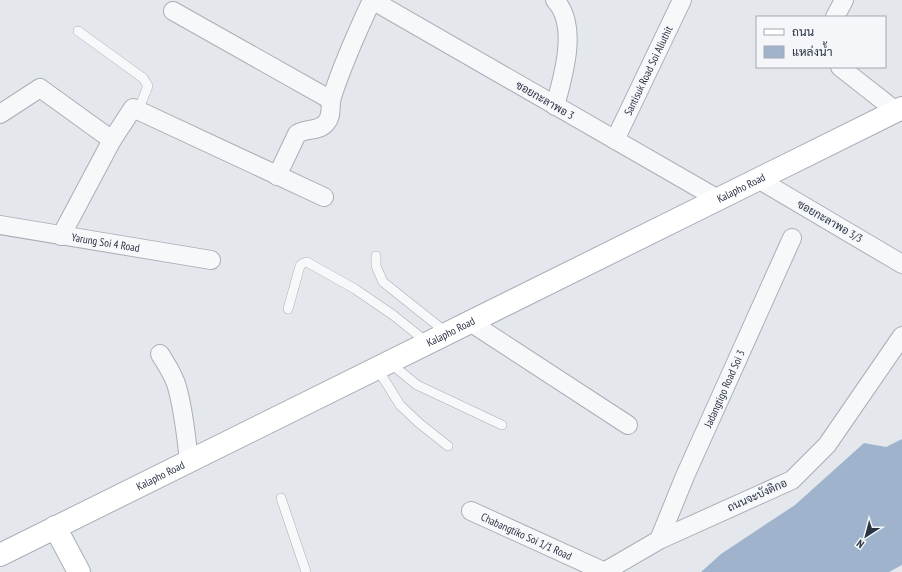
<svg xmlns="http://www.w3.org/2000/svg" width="902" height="572" viewBox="0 0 902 572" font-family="'PT Sans Narrow',Sarabun,sans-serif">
  <rect width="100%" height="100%" fill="#e4e7ec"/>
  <!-- water -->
  <path fill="#9fb4cc" d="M902 439V565L889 572H701L721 554 795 505 864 443 886 447Z"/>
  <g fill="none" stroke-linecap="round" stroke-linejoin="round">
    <defs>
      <path id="lane" d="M78 31 143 78 148 86 138 111
        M376 256V266L383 282 447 333
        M288 309 300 266 303 263 307 262 355 289 393 315 428 343
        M390 363 417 385 502 425
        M377 368 400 405 419 423 448 446
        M281 498 306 572"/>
      <g id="street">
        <path d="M372 0 718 199"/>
        <path d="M173 11 331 100"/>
        <path d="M835 17 844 0"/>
        <path d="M840 67 896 111"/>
        <path d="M555 106C563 77 579 25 555 0"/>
        <path d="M0 114 40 88 112 140"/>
        <path id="s1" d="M615 140 682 0"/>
        <path d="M277 176 297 134C306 128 318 132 326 123 333 115 329 107 332 97 343 63 357 32 372 0"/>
        <path d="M758 179 902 264"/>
        <path id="s2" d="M0 225 211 260"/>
        <path d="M61 236 112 140 133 108 324 197"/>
        <path d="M470 322 628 425"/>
        <path d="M160 354C166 364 174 375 177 387 184 411 186 436 189 461"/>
        <path id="s3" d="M471 511 605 572"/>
        <path id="s4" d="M659 540 685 476 792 238"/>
        <path d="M604 572 659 540 792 480 827 445 902 336"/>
      </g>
      <g id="secondary">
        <path d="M55 527 79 572"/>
        <path id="s5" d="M0 555 902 108"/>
      </g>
    </defs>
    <!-- lane casing -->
    <use href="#lane" stroke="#a9aeb7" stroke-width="10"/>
    <!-- street casing -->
    <use href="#street" stroke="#a9aeb7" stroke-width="20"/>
    <!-- secondary casing -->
    <use href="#secondary" stroke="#a9aeb7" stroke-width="24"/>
    <!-- lane -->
    <use href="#lane" stroke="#f7f8fa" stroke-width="9"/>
    <!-- street -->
    <use href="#street" stroke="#f7f8fa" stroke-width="18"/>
    <!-- secondary -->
    <use href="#secondary" stroke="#fff" stroke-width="22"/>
  </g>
  <g text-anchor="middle" stroke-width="3" stroke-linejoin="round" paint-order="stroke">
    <!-- street labels -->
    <g font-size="11" fill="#2b3445" stroke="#f4f6f9">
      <text dy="4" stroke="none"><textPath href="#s1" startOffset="77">Santisuk Road Soi Aliuthit</textPath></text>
      <text transform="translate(545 100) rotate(30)" y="4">ซอยกะลาพอ 3</text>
      <text dy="4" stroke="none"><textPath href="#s5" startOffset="827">Kalapho Road</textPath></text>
      <text transform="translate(830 221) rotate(30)" y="4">ซอยกะลาพอ 3/3</text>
      <text dy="4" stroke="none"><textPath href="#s2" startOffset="107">Yarung Soi 4 Road</textPath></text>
      <text dy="4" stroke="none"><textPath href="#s5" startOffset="503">Kalapho Road</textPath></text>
      <text dy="4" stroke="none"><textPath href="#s4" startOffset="165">Jadangtigo Road Soi 3</textPath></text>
      <text dy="4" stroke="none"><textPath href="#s5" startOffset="179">Kalapho Road</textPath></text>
      <text transform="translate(757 495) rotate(-24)" y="4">ถนนจะบังติกอ</text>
      <text dy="4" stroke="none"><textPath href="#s3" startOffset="61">Chabangtiko Soi 1/1 Road</textPath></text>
    </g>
  </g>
  <!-- legend -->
  <rect x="756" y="16" width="130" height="52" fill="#f4f6f9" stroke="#a4a8b1"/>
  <rect x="764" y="29" width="20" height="6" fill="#ffffff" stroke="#a4a8b1"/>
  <text x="792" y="36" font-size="12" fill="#2b3445">ถนน</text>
  <rect x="764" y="46" width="20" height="12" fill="#9fb4cc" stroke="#a4a8b1"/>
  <text x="792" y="56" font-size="12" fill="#2b3445">แหล่งน้ำ</text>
  <!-- north arrow -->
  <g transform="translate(866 536) rotate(216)" stroke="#f4f6f9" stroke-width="3" paint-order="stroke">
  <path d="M0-3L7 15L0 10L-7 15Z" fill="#2b3445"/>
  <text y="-6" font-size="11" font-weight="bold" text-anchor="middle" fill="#2b3445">N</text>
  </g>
</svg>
